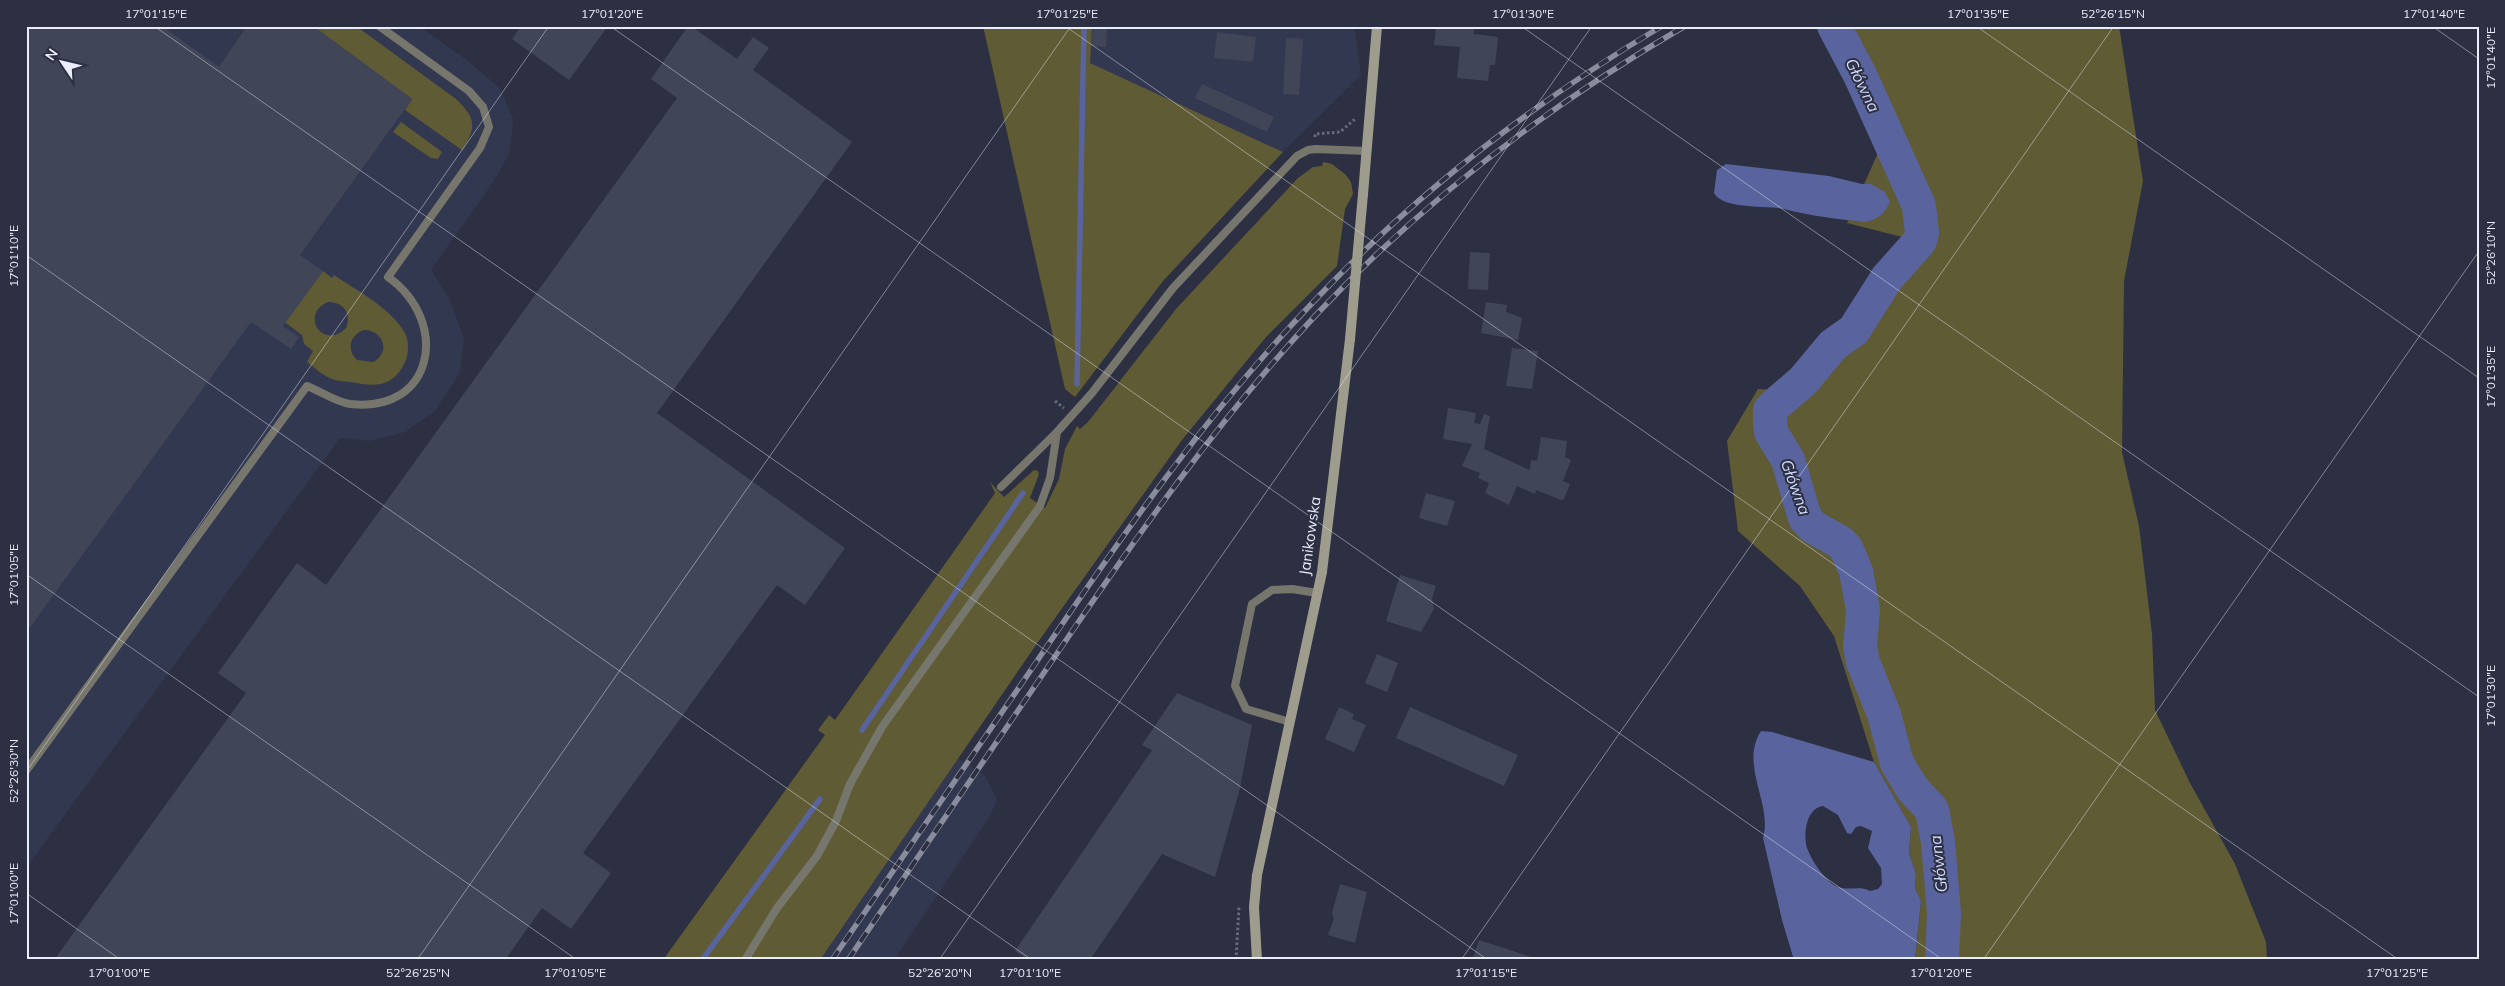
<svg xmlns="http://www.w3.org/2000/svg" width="2505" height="986" viewBox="0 0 2505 986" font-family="Mulish,sans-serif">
  <rect width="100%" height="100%" fill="#2c3042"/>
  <!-- built -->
  <path fill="#333851" d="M26 26H419L468 61 500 88 513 119 510 152 494 181 431 270 450 300 464 339 459 374 435 411 405 432 370 441 340 438 26 868Z
    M1092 26H1354L1361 75 1283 152 1089 63Z
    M958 758 985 776 997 800 990 816 894 960H820Z"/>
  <!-- green -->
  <path fill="#5f5b34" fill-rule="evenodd" d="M313 26H356L456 99C476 118 477 127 462 150L405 110 412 99Z
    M983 26H1092L1090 63 1283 152 1163 281 1075 397 1065 389Z
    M1836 26H2119L2143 181 2124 281 2122 452 2139 526 2152 634 2155 710 2190 783 2235 864 2266 942 2267 960H1915L1921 902 1915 888 1916 874 1909 853 1911 827 1874 762 1834 636 1800 586 1738 531 1727 441 1758 389 1782 390 1851 325 1910 239 1847 223 1877 155 1879 107Z
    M401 122 442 152 438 159 431 158 393 132Z
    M1323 162 1332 164 1346 175 1351 182 1353 194 1345 209 1337 266 1266 337 1182 440 1038 642 820 960H663L825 735 818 730 829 715 835 720 995 493 990 482 1004 497 1034 470 1038 471 1039 474 1030 498 1045 508 1059 479 1065 449 1077 426 1080 429 1088 422 1176 309 1298 178 1313 167 1322 166Z
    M323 271 332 278 334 275C357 291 390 307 405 333 409 341 409 354 405 362 393 388 374 387 351 382 344 381 337 381 332 379 323 376 314 367 307 362L313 351 304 344 302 335 282 320H287ZM328 302C344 302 352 314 346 328 323 351 299 314 328 302ZM364 330C384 330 391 353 373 362L357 360C346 349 350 335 364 330Z"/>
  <!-- water -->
  <path fill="#59649e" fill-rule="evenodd" d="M1726 164 1829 176 1862 184H1871L1885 192 1890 202C1885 213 1877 220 1865 222 1837 219 1811 216 1784 209 1768 205 1723 210 1714 193L1717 170Z
    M1761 731 1772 732 1874 762 1911 827 1909 853 1916 874 1915 888 1921 901 1915 960H1794L1782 920 1763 838C1773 804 1739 765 1761 731ZM1823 806 1838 815 1847 833 1851 834 1856 827 1861 826 1872 831 1868 848 1881 868 1882 884 1878 889 1870 891C1857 884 1844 894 1831 883 1821 874 1812 861 1807 848 1803 835 1806 808 1823 806Z"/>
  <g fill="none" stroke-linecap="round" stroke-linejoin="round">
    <!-- stream -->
    <path stroke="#59649e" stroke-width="5.5" d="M1077 384 1084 26
      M862 730 1023 493
      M702 960 820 799"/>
    <!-- river -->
    <path stroke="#59649e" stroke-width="34" d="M1834 26 1860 75 1919 206 1922 233 1920 241 1887 278 1854 330 1833 345 1803 381 1775 405 1770 410V423L1771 432 1788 460 1805 518 1813 527 1840 542 1846 548 1856 571 1863 610 1860 647 1863 662 1884 714 1897 763 1912 788 1932 810 1938 842 1944 913 1942 960"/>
  </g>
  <!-- building -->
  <path fill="#414558" d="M26 26H162L219 67 247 26H313L412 99 300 255 323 271 283 326 299 337 291 349 251 322 26 633Z
    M521 26H608L569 80 512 39Z
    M688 26H691L737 59 753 37 769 48 753 70 852 142 657 413 845 548 805 605 777 585 583 853 611 873 571 929 542 908 505 960H54L246 693 218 673 297 563 326 585 677 98 651 79Z
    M1093 26H1107L1106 47 1091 46Z
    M1436 26H1474V34L1498 37 1495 65H1490L1488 81 1457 78 1460 47 1434 45Z
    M1217 32 1256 37 1253 62 1214 58Z
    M1286 38 1303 39 1299 95 1283 94Z
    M1202 84 1274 117 1267 132 1195 98Z
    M1470 252 1490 253 1488 290 1468 289Z
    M1486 302 1507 305 1506 312 1522 318 1518 340 1481 333Z
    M1512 348 1538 351 1532 389 1506 386Z
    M1448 408 1476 413 1474 423 1480 424 1484 414 1490 416 1484 449 1530 470 1531 460 1537 461 1541 437 1567 441 1565 457 1571 460 1563 481 1570 484 1564 499 1561 500 1536 490 1535 494 1517 486 1509 505 1485 493 1489 483 1478 478 1480 473 1462 466 1472 444 1443 439Z
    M1426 493 1455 501 1447 526 1419 518Z
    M1400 575 1436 586 1432 598 1434 609 1421 632 1386 621Z
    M1377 654 1398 663 1387 692 1365 683Z
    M1177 693 1252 725 1240 788 1215 877 1162 854 1090 960H1028L1015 951 1152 750 1142 745Z
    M1339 707 1354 714 1352 719 1366 725 1354 752 1325 739Z
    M1410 707 1518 755 1504 786 1396 738Z
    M1340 884 1367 892 1355 943 1328 935 1334 918 1332 913Z
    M1479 940 1531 957 1530 960H1472Z"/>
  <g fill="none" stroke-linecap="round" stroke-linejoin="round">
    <!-- path -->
    <path stroke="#686b7c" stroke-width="3" stroke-dasharray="2.5 2.5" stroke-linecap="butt" d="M1315 137V134L1340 132 1355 119
      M1055 401 1064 408
      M1236 960 1239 907"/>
    <!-- lane -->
    <path stroke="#77766c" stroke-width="8" d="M1001 487 1057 432
      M1290 722 1246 709 1235 686 1252 604 1272 590 1292 589 1317 593
      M26 771 307 386C320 391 336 402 350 404 434 414 451 322 388 277L480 148 489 127 483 107 469 91 379 26
      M745 960 777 908 817 856 836 821 850 784 882 727 1040 506 1050 478 1057 432 1092 393 1173 288 1297 156 1308 150 1316 149 1366 151"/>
    <!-- secondary -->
    <path stroke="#9e9d8d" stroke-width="10" d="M1363 194 1377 26
      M1257 960 1254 907 1257 875 1322 572 1350 339"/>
    <defs>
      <path id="rail" d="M832 960C899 862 966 765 1033 667 1120 538 1210 408 1319 296 1420 190 1536 101 1662 26
        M848 960C917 858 987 756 1056 655 1136 537 1218 420 1315 316 1423 201 1549 105 1685 26"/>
    </defs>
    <!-- rail casing -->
    <use href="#rail" stroke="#898c9c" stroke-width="5.5"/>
    <!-- rail -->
    <use href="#rail" stroke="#2c3042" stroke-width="4" stroke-dasharray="11" stroke-linecap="butt"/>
    <!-- secondary-bridge -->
    <path stroke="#9e9d8d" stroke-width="10" d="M1350 339 1363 194"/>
  </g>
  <!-- ticks -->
  <path fill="none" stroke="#eaedfa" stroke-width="1" stroke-opacity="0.45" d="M154 26 1488 960M610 26 1943 960M1065 26 2399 960M1521 26 2479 697M1976 26 2479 378M2432 26 2479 59M26 27 27 26M26 255 1032 960M26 574 577 960M26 772 549 26M26 893 121 960M417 960 1071 26M939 960 1592 26M1461 960 2114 26M1983 960 2479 251"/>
  <g text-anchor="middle" stroke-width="4" stroke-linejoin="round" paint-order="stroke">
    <!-- street labels -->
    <g font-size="15" fill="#eaedfa" stroke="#2c3042">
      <text transform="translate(1310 536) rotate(-82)" y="5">Janikowska</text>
    </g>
    <!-- water labels -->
    <g font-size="16" font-style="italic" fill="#d2dafd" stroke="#2c3042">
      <text transform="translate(1863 85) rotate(64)" y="6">Główna</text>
      <text transform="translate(1796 487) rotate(70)" y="6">Główna</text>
      <text transform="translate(1938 864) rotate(-97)" y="6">Główna</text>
    </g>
  </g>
  <!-- border -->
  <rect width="2505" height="986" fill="none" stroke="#2c3042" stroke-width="55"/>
  <!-- north arrow -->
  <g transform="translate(62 62) rotate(305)" stroke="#2c3042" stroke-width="4" paint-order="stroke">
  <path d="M0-4L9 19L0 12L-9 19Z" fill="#eaedfa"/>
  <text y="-8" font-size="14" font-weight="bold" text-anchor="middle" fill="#eaedfa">N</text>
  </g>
  <rect x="28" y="28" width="2450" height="930" fill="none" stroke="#eaedfa" stroke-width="2"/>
  <g font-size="12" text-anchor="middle" fill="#eaedfa">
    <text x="156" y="18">17°01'15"E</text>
    <text x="612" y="18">17°01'20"E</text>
    <text x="1067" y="18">17°01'25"E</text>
    <text x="1523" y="18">17°01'30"E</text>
    <text x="1978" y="18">17°01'35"E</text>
    <text x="2113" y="18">52°26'15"N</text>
    <text x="2434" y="18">17°01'40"E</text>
    <text transform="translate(2491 58) rotate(-90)" y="4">17°01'40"E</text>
    <text transform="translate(2491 253) rotate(-90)" y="4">52°26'10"N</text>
    <text transform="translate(14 256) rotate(-90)" y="4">17°01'10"E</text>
    <text transform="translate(2491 377) rotate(-90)" y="4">17°01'35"E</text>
    <text transform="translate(14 575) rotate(-90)" y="4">17°01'05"E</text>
    <text transform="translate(2491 696) rotate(-90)" y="4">17°01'30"E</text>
    <text transform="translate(14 771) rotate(-90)" y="4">52°26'30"N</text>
    <text transform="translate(14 894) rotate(-90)" y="4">17°01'00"E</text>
    <text x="119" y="977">17°01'00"E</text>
    <text x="418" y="977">52°26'25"N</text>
    <text x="575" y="977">17°01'05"E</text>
    <text x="940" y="977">52°26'20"N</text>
    <text x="1030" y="977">17°01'10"E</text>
    <text x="1486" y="977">17°01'15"E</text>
    <text x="1941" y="977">17°01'20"E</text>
    <text x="2397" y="977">17°01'25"E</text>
  </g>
</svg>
